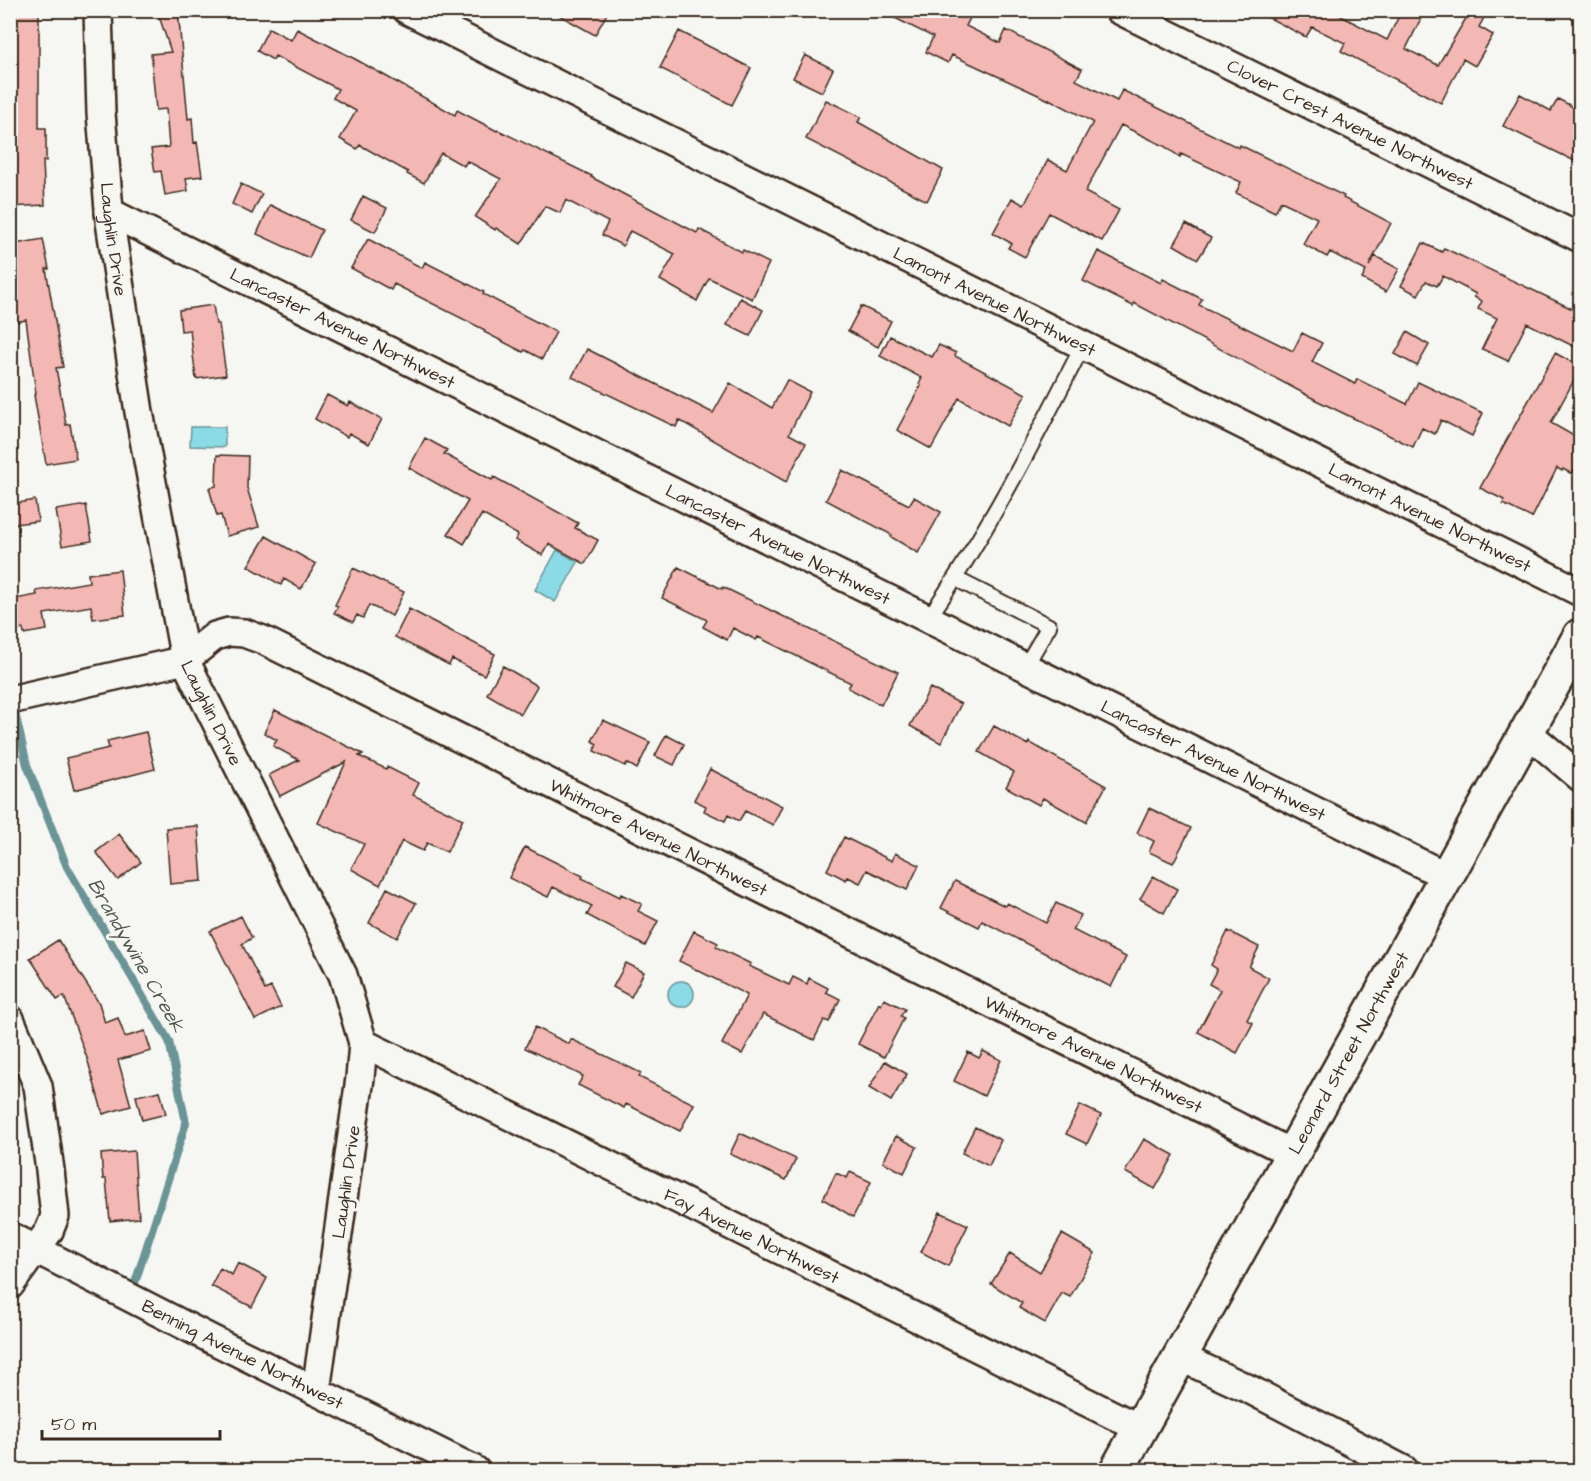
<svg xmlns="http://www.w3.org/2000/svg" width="1591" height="1481" viewBox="0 0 1591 1481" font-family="'Architects Daughter',sans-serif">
  <rect width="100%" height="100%" fill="#f6f6f2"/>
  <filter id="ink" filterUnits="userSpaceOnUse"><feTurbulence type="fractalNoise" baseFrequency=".0167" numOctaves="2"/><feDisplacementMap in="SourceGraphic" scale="12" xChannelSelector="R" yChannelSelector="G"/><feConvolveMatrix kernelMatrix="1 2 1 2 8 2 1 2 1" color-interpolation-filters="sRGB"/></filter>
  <g filter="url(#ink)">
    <!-- water -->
    <path fill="#8adbe5" stroke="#6a9495" stroke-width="1.5" d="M191 427H225V447L190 446Z
      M557 550 578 562 555 602 535 590Z
      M668 994a13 13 0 1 1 26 0a13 13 0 1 1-26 0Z"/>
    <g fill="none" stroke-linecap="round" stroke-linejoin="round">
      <!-- stream -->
      <path stroke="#6a9495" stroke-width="8" d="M16 717 27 765 67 867 169 1041 186 1123 135 1283"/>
    </g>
    <!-- building -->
    <path fill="#f3b7b4" stroke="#3b2a1e" stroke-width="1.5" d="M10 10H39V128H46V161H43L45 205 10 207Z
      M157 10H178L188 119 192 118 194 143 197 142 202 176 186 178 188 191 165 195 161 171 155 172 151 149 169 147 166 109 156 110 151 54 171 52Z
      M550 10H609L595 35Z
      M879 10H974L966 26 1000 43 1006 30 1082 69 1076 80 1117 101 1122 90 1239 148 1240 145 1344 196 1343 198 1391 223 1369 266 1375 256 1399 269 1386 292 1362 279 1366 271 1330 252 1327 257 1303 244 1317 218 1281 201 1275 212 1236 193 1241 182 1181 154 1180 157 1164 146 1121 125 1085 192 1119 210 1102 241 1049 213 1025 257 1008 248 1011 243 993 233 1012 198 1024 205 1048 160 1067 170 1093 122 1049 99V100L952 55 948 63 926 52 933 37Z
      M1254 10H1344L1341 16 1387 40 1402 10H1425L1406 49 1438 65 1471 10H1479L1486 14 1479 27 1493 35 1475 66 1463 59 1441 103 1341 51 1345 43 1312 27 1306 37Z
      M269 28 291 40 297 29 355 59 455 115 457 110 497 131 498 130 592 176 591 177 697 233 699 229 742 252 743 250 769 263 752 299 709 278 697 301 660 280 675 254 630 231 623 246 602 235 608 222 566 200 560 213 545 206 521 244 496 228 495 230 475 217 501 179 467 161 464 166 441 153 424 183 407 174 408 172 360 145 357 149 340 139 356 111 333 98 338 89 275 56 273 60 257 51Z
      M679 31 751 68 732 105 660 68Z
      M805 55 833 69 822 92 793 78Z
      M1520 94 1551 111 1558 99 1581 111V164L1503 126Z
      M826 100 861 117 858 122 943 170 927 201 806 139Z
      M241 184 262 194 252 214 232 204Z
      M363 196 387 208 375 232 351 220Z
      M270 205 322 230 309 258 257 234Z
      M1186 224 1211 238 1198 259 1174 245Z
      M43 239 49 269H46L63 367 56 368 66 425 70 424 76 459 46 464 34 395 36 394 26 320 10 323V245Z
      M368 239 422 268 425 262 484 292 483 294 556 332 542 359 525 350 523 352 484 332 485 330 394 284 391 290 351 268Z
      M1423 243 1442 252 1444 248 1581 313V336L1575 347 1527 323 1508 361 1482 349 1497 318 1478 309 1482 301 1474 297 1476 294 1443 276 1437 286 1426 281 1418 295 1401 286Z
      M1098 251 1161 283 1163 279 1202 299 1199 305 1293 351 1302 333 1322 343 1312 362 1355 384 1357 379 1407 404 1418 382 1483 413 1472 436 1441 420 1435 434 1422 428 1413 447 1318 401 1134 303 1133 306 1083 281Z
      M740 298 763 310 750 336 727 325Z
      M213 305 216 324H219L226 375 196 379 190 330 181 331 179 310Z
      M861 306 891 321 878 347 848 331Z
      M1407 332 1429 345 1417 366 1395 354Z
      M890 336 932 357 939 345 956 353 955 356 1026 394 1008 426 959 398 931 449 897 430 921 385 919 384 922 378 880 356Z
      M587 349 713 413 730 383 772 408 787 380 810 392 789 434 806 443 786 482 679 420 676 427 572 377Z
      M1555 353 1581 367 1551 423 1581 440 1573 454 1581 459 1572 474 1563 469 1562 471 1557 468 1532 518 1503 504 1504 500 1480 488Z
      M327 395 348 406 350 402 382 419 369 444 349 433 347 437 315 419Z
      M425 438 447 450 444 454 492 480 494 477 578 523 575 528 598 540 585 564 549 544 542 555 515 540 518 535 482 514 464 544 448 534 468 501 409 468Z
      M217 455 248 456 247 488 259 527 227 536 221 515 217 516 209 488 216 486Z
      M842 470 909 505 914 497 941 512 918 553 891 537 892 535 826 500Z
      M35 500 38 521 15 524 12 504Z
      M86 505 92 541 62 546 56 510Z
      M266 536 316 564 301 589 284 579 281 585 248 566Z
      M678 567 722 589 723 587 898 672 881 705 848 688 851 683 758 637 756 640 733 628 727 640 703 627 707 620 662 598Z
      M353 568 404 592 392 616 369 605 363 618 357 615 353 622 334 613 338 606 335 605Z
      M120 570 125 615 93 619 91 606 44 614 47 630 24 634 23 629 10 632V600L37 595 36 591 89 582 88 574Z
      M409 609 495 654 484 675 452 659 449 665 395 637Z
      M503 666 537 686 521 714 487 694Z
      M930 688 961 704 941 743 910 726Z
      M275 710 363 754 359 756 386 769 387 767 419 783 413 795 463 819 447 852 427 843 423 851 402 841 380 885 351 869 364 844 318 823 346 762 280 796 269 775 299 760 273 746 277 740 264 733Z
      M603 720 650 742 637 769 627 763 625 766 594 751 597 744 592 741Z
      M994 726 1028 745 1029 742 1106 786 1086 822 1043 798 1039 805 1006 787 1014 772 979 752Z
      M146 732 155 769 74 790 66 758 109 748 107 741Z
      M666 735 684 744 674 765 655 756Z
      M710 769 782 806 773 825 745 811 739 821 728 815 725 821 704 811 706 806 694 800Z
      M1149 808 1191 828 1173 863 1149 852 1154 841 1137 833Z
      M198 826 202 881 170 884 166 828Z
      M119 834 141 862 118 880 96 852Z
      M844 837 892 861 895 853 919 865 907 890 867 870 860 883 848 877 846 880 827 870Z
      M525 847 583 876 582 878 620 897 621 894 642 904 638 911 658 921 645 946 587 915 592 906 553 887 548 897 509 878Z
      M1153 876 1177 889 1164 913 1140 899Z
      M955 881 1005 906 1007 903 1046 923 1056 903 1081 915 1073 930 1126 957 1111 987 982 921 979 927 941 908Z
      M387 888 416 903 397 938 369 923Z
      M241 916 252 938 242 944 265 990 271 987 281 1007 255 1020 210 931Z
      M694 931 718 943 716 947 751 964 749 966 789 985 793 977 807 984 809 978 828 988 826 992 840 999 829 1022 824 1020 814 1040 763 1014 742 1054 722 1044 747 995 679 961Z
      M1228 931 1259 947 1249 967 1269 978 1247 1020 1253 1023 1237 1053 1198 1032 1220 990 1209 984 1217 969 1211 965Z
      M58 940 99 1003 105 1023 118 1018 125 1037 145 1031 151 1051 118 1060 131 1106 103 1114 87 1058 64 996 57 1000 30 958Z
      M626 963 644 972 631 997 613 987Z
      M884 999 905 1009 901 1016 904 1018 884 1057 858 1044 879 1003 881 1005Z
      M535 1027 569 1044 571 1039 641 1073 639 1077 694 1104 680 1131 626 1104 624 1108 578 1085 583 1076 525 1048Z
      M983 1051 1001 1060 984 1096 954 1081 968 1052 979 1058Z
      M885 1061 907 1074 891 1101 869 1088Z
      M160 1091 166 1114 142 1120 136 1096Z
      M1080 1105 1101 1115 1087 1144 1066 1134Z
      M975 1127 1001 1140 989 1166 962 1153Z
      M740 1133 796 1159 786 1180 730 1154Z
      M896 1136 917 1147 904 1173 883 1162Z
      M1144 1139 1174 1155 1155 1189 1125 1172Z
      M134 1151 139 1218 110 1221 106 1179H103L101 1154Z
      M850 1172 871 1182 853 1217 823 1199 836 1173 847 1178Z
      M940 1212 968 1225 948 1266 921 1252Z
      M1062 1234 1095 1253 1070 1297 1062 1293 1045 1323 1019 1308 1022 1303 991 1284 1010 1253 1040 1272Z
      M238 1263 267 1278 252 1307 211 1286 220 1268 232 1275Z"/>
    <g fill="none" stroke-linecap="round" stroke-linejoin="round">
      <defs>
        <path id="service" d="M956 579 1049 626 1025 667
          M928 619C987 533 1036 438 1083 345"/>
        <g id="minor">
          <path id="s1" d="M98 10 101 113 110 222 139 412 185 660 343 975 363 1043 360 1078 316 1391"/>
          <path id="s2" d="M407 10 1580 592"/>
          <path id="s3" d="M1119 10 1580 238"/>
          <path id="s4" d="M109 212 1446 876"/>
          <path id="s5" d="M10 700 185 660 215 636 229 632 244 633 263 640 1293 1154"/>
          <path d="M1527 732 1580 777"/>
          <path d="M10 1019 38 1086 50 1170 55 1216 49 1231 10 1285"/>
          <path id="s6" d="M363 1043 1141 1429"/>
          <path id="s7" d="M10 1236 211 1339 475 1470"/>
          <path d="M1180 1357 1249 1389 1404 1470"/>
        </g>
        <g id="secondary">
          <path id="s8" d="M1117 1470 1580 636"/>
        </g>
      </defs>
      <!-- service casing -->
      <use href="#service" stroke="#3b2a1e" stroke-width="18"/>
      <!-- minor casing -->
      <use href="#minor" stroke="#3b2a1e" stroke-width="32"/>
      <!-- secondary casing -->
      <use href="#secondary" stroke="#3b2a1e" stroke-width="38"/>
      <!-- service -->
      <use href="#service" stroke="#f6f6f2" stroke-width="14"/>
      <!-- minor -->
      <use href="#minor" stroke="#f6f6f2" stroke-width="27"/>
      <!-- secondary -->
      <use href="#secondary" stroke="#f6f6f2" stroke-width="33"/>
    </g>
  </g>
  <g text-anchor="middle" stroke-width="6" stroke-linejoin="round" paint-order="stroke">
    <!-- street labels -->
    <g font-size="18" fill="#3b2a1e" stroke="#f6f6f2">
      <text dy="6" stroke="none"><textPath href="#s3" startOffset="258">Clover Crest Avenue Northwest</textPath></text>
      <text dy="6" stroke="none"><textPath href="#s1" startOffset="230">Laughlin Drive</textPath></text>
      <text dy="6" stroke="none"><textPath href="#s2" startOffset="656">Lamont Avenue Northwest</textPath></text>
      <text dy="6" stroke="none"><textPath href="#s4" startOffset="261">Lancaster Avenue Northwest</textPath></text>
      <text dy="6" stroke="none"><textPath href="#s2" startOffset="1142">Lamont Avenue Northwest</textPath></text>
      <text dy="6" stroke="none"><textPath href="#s4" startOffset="747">Lancaster Avenue Northwest</textPath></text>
      <text dy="6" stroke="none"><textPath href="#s1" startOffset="716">Laughlin Drive</textPath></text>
      <text dy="6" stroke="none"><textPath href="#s4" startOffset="1233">Lancaster Avenue Northwest</textPath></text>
      <text dy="6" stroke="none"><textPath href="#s5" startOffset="710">Whitmore Avenue Northwest</textPath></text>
      <text dy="6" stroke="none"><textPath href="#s8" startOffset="477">Leonard Street Northwest</textPath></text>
      <text dy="6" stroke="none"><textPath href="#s5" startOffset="1196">Whitmore Avenue Northwest</textPath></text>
      <text transform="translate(346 1182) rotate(-82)" y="6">Laughlin Drive</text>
      <text dy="6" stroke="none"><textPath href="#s6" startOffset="434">Fay Avenue Northwest</textPath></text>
      <text dy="6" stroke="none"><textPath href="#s7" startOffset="261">Benning Avenue Northwest</textPath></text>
    </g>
    <!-- water labels -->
    <g font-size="20" font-style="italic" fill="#4f5650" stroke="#f6f6f2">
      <text transform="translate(137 955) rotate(60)" y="7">Brandywine Creek</text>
    </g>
  </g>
  <!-- margin -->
  <rect width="1591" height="1481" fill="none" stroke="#f6f6f2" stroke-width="36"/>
  <rect x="18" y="18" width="1555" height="1445" fill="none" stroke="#3b2a1e" stroke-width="2" filter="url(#ink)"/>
  <!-- scale -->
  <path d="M42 1430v9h178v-9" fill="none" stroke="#3b2a1e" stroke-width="3"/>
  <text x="51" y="1430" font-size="18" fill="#3b2a1e" stroke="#f6f6f2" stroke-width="4.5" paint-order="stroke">50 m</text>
</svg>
